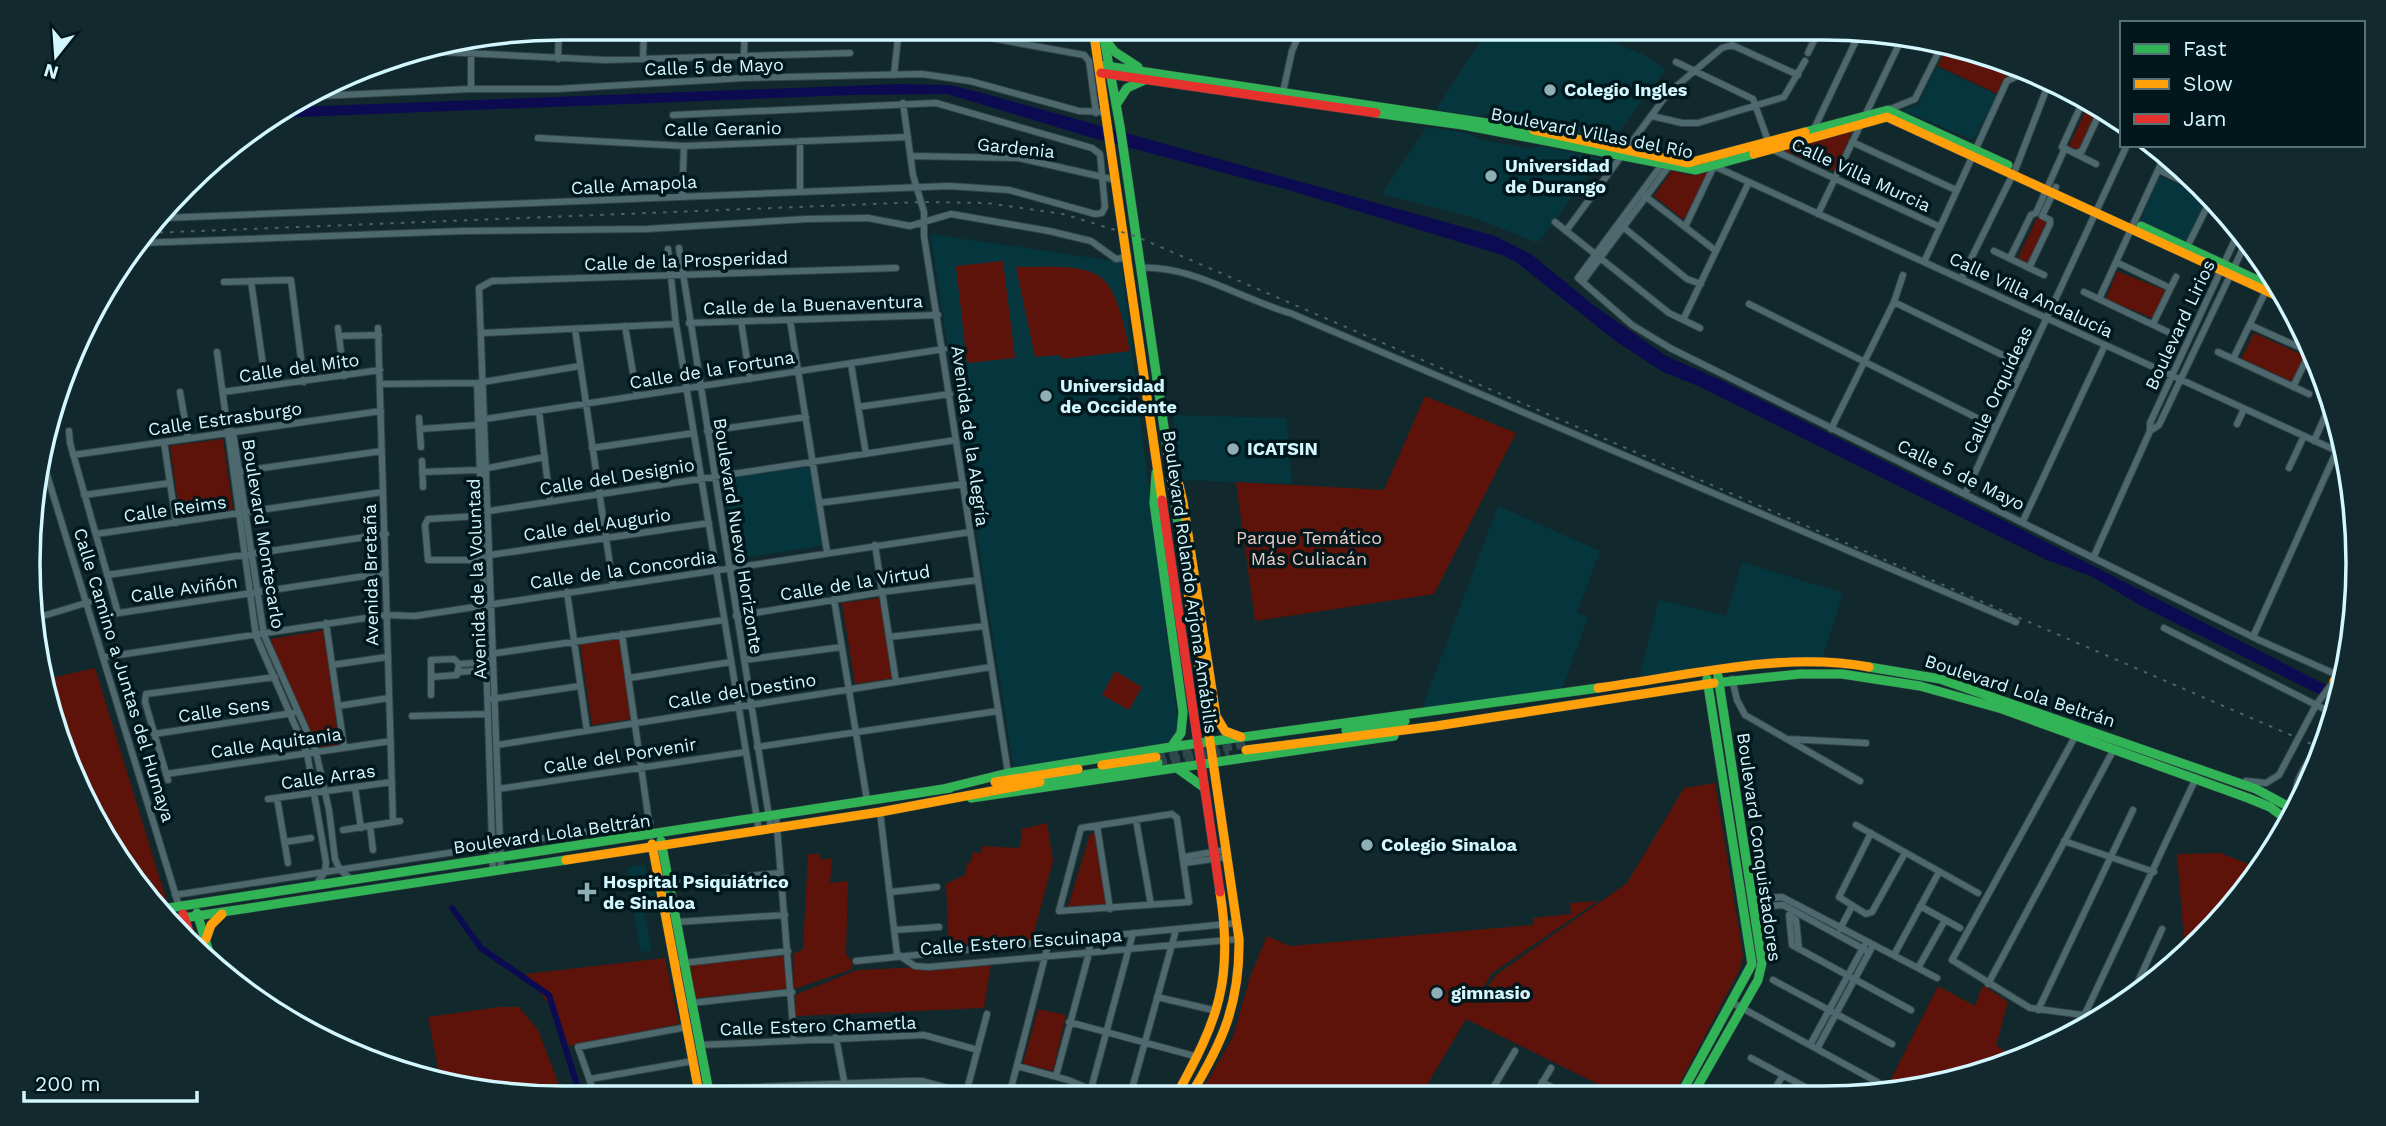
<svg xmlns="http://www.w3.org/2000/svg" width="2386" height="1126" viewBox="0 0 2386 1126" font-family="'Work Sans',sans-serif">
  <rect width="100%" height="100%" fill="#11292c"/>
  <!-- built -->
  <path fill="#05363e" d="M1489 28H1588L1592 41 1602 38 1644 55 1666 69 1612 141 1551 129 1524 114 1495 113 1477 116 1436 110Z
    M1937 67 1997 95 1973 140 1902 110 1918 105Z
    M1427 127 1467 133 1481 140 1529 148 1542 146 1600 158 1540 241 1535 242 1475 218 1382 194Z
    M2159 176 2209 198 2186 241 2141 221Z
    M930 234 1121 262 1180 742 1014 770Z
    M1172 415 1286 418 1292 484 1183 480Z
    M813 464 825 545 736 559 723 479Z
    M1498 506 1600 551 1577 613 1588 617 1560 695 1420 714Z
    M1742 562 1843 593 1821 662 1638 683 1659 600 1726 616Z
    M645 865 646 876H651L654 896 641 898 652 950 640 952 627 867Z
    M917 1086 954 1097H851L850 1089Z"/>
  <!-- green -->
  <path fill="#5d1309" d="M1947 44 2021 69 2010 72 2000 95 1938 66Z
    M2090 102 2101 108 2080 151 2069 146Z
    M1853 130 1835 171 1781 150Z
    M1672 170 1688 175 1710 172 1684 220 1654 196Z
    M2038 216 2050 222 2030 264 2018 258Z
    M1003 261 1015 358 967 363 956 266Z
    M1016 267C1101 266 1112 263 1130 351L1061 359 1060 355 1035 357Z
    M2117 271 2167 291 2155 319 2106 299Z
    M2254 333 2305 356 2293 382 2241 359Z
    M1425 396 1516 433 1434 594 1255 621 1236 482 1384 490Z
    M223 439 233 509 180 518 170 446Z
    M881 598 895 678 855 684 842 603Z
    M325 630 339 746 316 748 271 647V639Z
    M620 639 632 719 592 725 580 644Z
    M95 668 167 902 157 903 83 800 47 679Z
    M1115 671 1142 687 1129 710 1102 695Z
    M1715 783 1743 955 1740 969 1674 1094H1618L1466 1019 1421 1095 1200 1094 1233 1037 1250 977 1267 936 1290 946 1533 925V918L1571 914 1570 903 1598 901 1492 973 1471 1010 1496 975 1627 883 1684 788Z
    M1047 823 1053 861 1032 940 949 946 946 884 965 875 967 863 971 862 973 852 982 853V846L1020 848 1022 829Z
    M1098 833 1108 907 1067 910 1090 834Z
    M2220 853 2259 868 2247 889 2185 951 2177 854Z
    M808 854H820L821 860 832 858 830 883 848 881 846 954 853 963 850 970 794 989 793 954 803 949Z
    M786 956 788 989 694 998 688 965Z
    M665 958 679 1024 569 1046 554 1010 525 974Z
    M991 964 984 1008 796 1016 795 995 857 970Z
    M1983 985 2008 1002 1996 1045 2017 1060 1884 1093 1938 986 1975 1006Z
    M499 1007H519L538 1030 564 1098 458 1088 441 1082 428 1017Z
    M1038 1009 1066 1015 1053 1071 1023 1064Z"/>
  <!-- water -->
  <path fill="#0c0b52" d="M896 84 949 85 979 92 1495 236 1531 254 1592 304 1666 356 1725 382 2015 526 2340 692 2337 703 2143 607 2091 576 2047 560 1698 386 1663 372 1617 342 1516 262 1502 255 1292 191 1090 137 947 94 850 95 276 118 296 107Z"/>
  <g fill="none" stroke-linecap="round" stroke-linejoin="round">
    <!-- canal -->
    <path stroke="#0c0b52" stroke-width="6" d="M452 908 481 948 549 995 581 1098"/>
    <!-- secondary-tunnel -->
    <path stroke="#2e484c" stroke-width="9" stroke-dasharray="9 4.5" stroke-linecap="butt" d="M1156 757 1245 744
      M1158 763 1229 752"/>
    <defs>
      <path id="street" d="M935 28 1084 55 1089 61 1096 113
        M1786 28 1814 41
        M421 51 605 60 850 53
        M1808 53 1820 28
        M643 58 644 28
        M558 59 559 29
        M1676 62 1753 99 1771 149 1940 227
        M894 75 899 28
        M743 78 745 28
        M471 89V54
        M1283 92 1292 51 1301 30 1371 28
        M318 96 471 89H556L743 78 922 74 970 81 1079 111 1106 112
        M2084 99 2062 147 2096 164
        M903 103 913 175 924 212V236L1008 773
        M1888 110 1915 99 1943 43
        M1652 116 1682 123H1698L1784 97 1805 61
        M1813 131 1860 32
        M538 138 684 146 908 137
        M1852 142 1956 190
        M2076 153 2082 151 2102 108
        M911 156 1019 158 1116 180
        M1663 163 1578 278 1632 325 1670 348 2259 640 2344 678
        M1714 166 2337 451
        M2159 170 2209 194
        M800 190V141
        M1645 196 1716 251
        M682 197 684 146
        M1818 214 1903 36
        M163 218 949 186 1009 190 1095 214 1102 213 1105 207 1100 154 1092 148 936 103 673 115
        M1555 222 1669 313 1700 328
        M1623 227 1687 279 1701 284
        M1685 227 1714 166
        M1566 231 1668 93 1722 48 1732 45 1798 75
        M140 243 463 231 647 229 807 219 868 218 910 226 951 214 1049 231 1091 241 1116 259 1128 257
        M2187 247 2212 197
        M679 248 771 829
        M668 249 676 324 759 831
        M1994 251 2044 275
        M2010 258 2031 215 2036 213 2065 148
        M1924 262 2007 81 2030 70
        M2116 262 2170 288
        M1140 268C1189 264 1243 300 1290 313L2016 622
        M2029 268 2050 224V220L2042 216 2056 187
        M1961 279 2016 168 2050 80
        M251 281 266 386
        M1583 281 1672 162
        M224 282 291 280 304 382
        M2084 292 2168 332
        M2099 299 2165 155
        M1894 302 2025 366
        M1749 304 1995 427
        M790 320 827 552
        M1683 320 1749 182
        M741 321 750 379
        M689 323 938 315
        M2153 324 2176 277
        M2250 325 2310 352
        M625 326 637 396
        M338 328 344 376
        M378 328 393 822
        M575 329 613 585
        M482 333 676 324
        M339 336 379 335
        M217 352 256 636 307 753 326 862 325 872 317 883
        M2218 352 2309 394
        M2233 359 2273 276
        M851 364 866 454
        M477 383 493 871
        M380 384 477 383 580 366
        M2293 387 2312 348
        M180 392 188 438
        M223 392 380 370
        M858 407 950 394
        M539 411 550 502
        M419 418 421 447
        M2237 424 2244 409
        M229 429 233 432 235 445 264 635 316 752 329 810 335 859 340 870 350 878
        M420 429 477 425 485 419 944 349
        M1831 429 1894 302 1903 275
        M69 431 70 443 118 613
        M707 431 806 417
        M2150 431 2159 425 2247 240
        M2314 441 2331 403
        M164 442 176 523
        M592 448 694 433
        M40 452 179 906
        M73 455 381 411
        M422 461 423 487
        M2289 468 2304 436
        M235 472 382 451
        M422 472 478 470 545 457
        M1965 494 2127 145
        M84 495 170 483
        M819 503 964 484
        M489 511 956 440
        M479 516 428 519 425 525 428 560H481
        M2023 521 2105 345
        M96 534 383 492
        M875 545 896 682
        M490 555 709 523
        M2094 556 2150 431V423L2239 231
        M107 575 386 534
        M567 592 587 731
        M834 599 867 800
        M112 614 385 573
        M736 616 882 592 978 580
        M33 619 89 602
        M326 623 344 747
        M2164 628 2334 714
        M622 634 651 836
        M889 637 985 626
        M2253 637 2342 439
        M490 654 724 620
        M105 657 386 615 415 616 970 532
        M744 660 842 647
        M459 664 457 675 431 677V660L454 659 459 664 489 662
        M332 665 387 657
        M459 672 485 670
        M629 678 731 662
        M1732 679 1737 700 1745 715 1860 781
        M431 695V677
        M492 699 580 686
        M338 706 389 698
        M412 716 487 714
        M154 734 293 713
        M2076 735 1952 960 2030 1008 2098 1017
        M1787 739 1866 743
        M497 745 991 667
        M757 747 998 711
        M166 774 391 741
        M168 780 145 702 146 694 275 677
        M2246 781 2266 783 2279 775 2316 705 2334 681
        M355 788 361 828
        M498 789 746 752
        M277 798 288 863
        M268 799 392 782
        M2297 802C2290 779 2314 755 2326 737
        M880 812 897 954
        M1172 814 1177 818 1189 902 1059 911 1081 828Z
        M776 815 794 1039
        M1136 820 1151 905
        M1856 825 1978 893
        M370 826 373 850
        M1097 826 1110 909
        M343 830 400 821
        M1871 833 1839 897 1866 914 1872 912 1905 853
        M2064 841 2154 872
        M285 842 311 838
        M1184 857 1225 850
        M1185 863 1226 857
        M501 870 479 288 492 281 896 268
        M669 884 780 873
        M891 892 937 887
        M175 895 650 822
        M1751 899 1782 897 1937 978
        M1920 906 1960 928
        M1753 908 1783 905 1869 952
        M677 922 785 915
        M1840 929 1852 906
        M895 930 939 927
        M1799 949 1796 920 1789 915 1792 945 1911 1010
        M897 954 915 966 929 967 1239 939
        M1894 955 1939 872
        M856 961 1237 923
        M675 964 788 951
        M1918 968 1945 920
        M1773 980 1892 1044
        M1988 984 2114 749
        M1157 997 1217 1011
        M2131 997 2162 929
        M1731 1002 1881 1084
        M682 1004 792 992
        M2038 1010 2133 810
        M2084 1016 2196 778
        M1069 1022 1198 1057
        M836 1037 847 1097
        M700 1045 924 1035 978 1050
        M1810 1045 1864 946
        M1817 1049 1871 949
        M1751 1058 1818 1094
        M1017 1066 1068 1080 1106 1096
        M1056 1076 1089 953 1090 937
        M590 1079 693 1061
        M1542 1082 1566 1095
        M1091 1089 1133 933
        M1731 1092 1735 1094
        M1772 1094 1783 1075
        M1489 1095 1515 1051
        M1535 1095 1551 1068
        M1009 1096 1049 941
        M1130 1096 1176 930
        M965 1097 987 1014
        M596 1098 578 1047 687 1027
        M668 1098 709 1089 908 1081H922L981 1097"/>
      <path id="fast" d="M1102 28 1120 126 1186 578
        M1106 41 1115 52 1138 67
        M1099 65 1534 130
        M1116 105 1127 88 1145 80
        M1376 113 1463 125 1696 170 1754 154
        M1805 132 1888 110 2008 165
        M2141 226 2281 291
        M1156 473 1154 503 1183 712 1181 733 1171 747
        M1869 667 1940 679 2256 789 2293 809
        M1714 683 1800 674H1842L1920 686 2002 709 2248 798 2270 807 2287 820
        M1346 730 1405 721
        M1177 768 1202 786
        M1040 782 1158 763
        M947 788 1008 773 1171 747 1598 688
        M971 798 1394 736
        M661 841 710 1097
        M162 909 950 788
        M197 913 213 965
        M170 920 566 860
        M1681 1094 1752 964 1707 679
        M1693 1094 1758 980 1762 963 1718 676"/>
      <path id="slow" d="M1093 28 1162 500
        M1534 130 1688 163 1805 132
        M1754 154 1887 117 2286 300
        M1172 481 1179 485 1183 502 1216 716 1225 731 1241 737
        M1186 578 1239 939C1240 1003 1223 1042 1190 1096
        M2334 681 2348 660
        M1598 688C1686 676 1781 651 1869 667
        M1246 750 1436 726 1714 683
        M1102 765 1156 757
        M995 782 1078 769
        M652 844 700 1098
        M566 860 880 812 1040 782
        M206 939 211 925 222 914
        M1176 1096C1218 1020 1234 980 1220 892"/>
      <path id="jam" d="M1101 73 1376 113
        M1162 500 1220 892
        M183 914 195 950"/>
    </defs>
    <!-- street casing -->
    <use href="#street" stroke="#314346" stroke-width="8"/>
    <!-- fast casing -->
    <use href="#fast" stroke="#314346" stroke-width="10"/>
    <!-- slow casing -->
    <use href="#slow" stroke="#314346" stroke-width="10"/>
    <!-- jam casing -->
    <use href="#jam" stroke="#314346" stroke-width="10"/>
    <!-- street -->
    <use href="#street" stroke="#4e696d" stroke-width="6"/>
    <!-- fast -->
    <use href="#fast" stroke="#30b455" stroke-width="9"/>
    <!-- slow -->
    <use href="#slow" stroke="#ff9f0a" stroke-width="9"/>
    <!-- jam -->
    <use href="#jam" stroke="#e5322d" stroke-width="9"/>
    <!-- rail -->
    <path stroke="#4c6266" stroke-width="2" stroke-dasharray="3.5 7" stroke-linecap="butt" d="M149 233 922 202 987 203 1063 214 1135 236 2323 749"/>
  </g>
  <!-- markers -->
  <g fill="#8fafb5" stroke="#01171b" stroke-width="2.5">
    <circle cx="1550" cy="90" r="7"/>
    <circle cx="1491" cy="176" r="7"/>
    <circle cx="1046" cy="396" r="7"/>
    <circle cx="1233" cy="449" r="7"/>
    <circle cx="1367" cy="845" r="7"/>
    <path d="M583.5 881.5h7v7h7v7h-7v7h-7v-7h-7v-7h7z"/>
    <circle cx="1437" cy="993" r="7"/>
  </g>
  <g text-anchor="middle" stroke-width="7" stroke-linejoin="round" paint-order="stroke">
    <!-- street labels -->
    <g font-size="18" fill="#d3f7ff" stroke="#01171b">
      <text transform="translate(714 67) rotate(-2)" y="6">Calle 5 de Mayo</text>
      <text transform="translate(723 129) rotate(-1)" y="6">Calle Geranio</text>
      <text transform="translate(1592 133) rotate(11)" y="6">Boulevard Villas del Río</text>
      <text transform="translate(1016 148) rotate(6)" y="6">Gardenia</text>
      <text transform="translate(1861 175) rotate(25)" y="6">Calle Villa Murcia</text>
      <text transform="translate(634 185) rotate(-3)" y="6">Calle Amapola</text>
      <text transform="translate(686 261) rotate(-2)" y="6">Calle de la Prosperidad</text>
      <text transform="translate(2031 295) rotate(25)" y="6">Calle Villa Andalucía</text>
      <text transform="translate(813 305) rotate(-2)" y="6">Calle de la Buenaventura</text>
      <text transform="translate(2180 325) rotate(-65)" y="6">Boulevard Lirios</text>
      <text transform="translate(299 368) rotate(-8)" y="6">Calle del Mito</text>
      <text transform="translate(712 370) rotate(-9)" y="6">Calle de la Fortuna</text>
      <text transform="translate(1998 390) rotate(-65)" y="6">Calle Orquídeas</text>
      <text transform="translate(225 419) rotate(-8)" y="6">Calle Estrasburgo</text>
      <text transform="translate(970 436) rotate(82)" y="6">Avenida de la Alegría</text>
      <text transform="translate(1961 475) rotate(26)" y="6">Calle 5 de Mayo</text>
      <text transform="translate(617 477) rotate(-9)" y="6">Calle del Designio</text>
      <text transform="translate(175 509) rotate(-8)" y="6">Calle Reims</text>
      <text transform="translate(597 525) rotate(-8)" y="6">Calle del Augurio</text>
      <text transform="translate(263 534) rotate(81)" y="6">Boulevard Montecarlo</text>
      <text transform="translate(738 536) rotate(81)" y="6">Boulevard Nuevo Horizonte</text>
      <text transform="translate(623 570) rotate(-8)" y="6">Calle de la Concordia</text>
      <text transform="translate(371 575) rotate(-91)" y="6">Avenida Bretaña</text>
      <text transform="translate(477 579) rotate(-92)" y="6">Avenida de la Voluntad</text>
      <text transform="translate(1190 582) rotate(82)" y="6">Boulevard Rolando Arjona Amábilis</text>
      <text transform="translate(855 583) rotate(-9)" y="6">Calle de la Virtud</text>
      <text transform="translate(184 589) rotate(-8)" y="6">Calle Aviñón</text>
      <text transform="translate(124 675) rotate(73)" y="6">Calle Camino a Juntas del Humaya</text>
      <text transform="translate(742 691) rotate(-9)" y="6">Calle del Destino</text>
      <text transform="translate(2020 691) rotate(18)" y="6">Boulevard Lola Beltrán</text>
      <text transform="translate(224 710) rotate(-8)" y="6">Calle Sens</text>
      <text transform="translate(276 743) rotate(-8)" y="6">Calle Aquitania</text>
      <text transform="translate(620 756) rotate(-9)" y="6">Calle del Porvenir</text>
      <text transform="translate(328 777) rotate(-8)" y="6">Calle Arras</text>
      <text transform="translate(552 834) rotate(-8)" y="6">Boulevard Lola Beltrán</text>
      <text transform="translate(1759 847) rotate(82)" y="6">Boulevard Conquistadores</text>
      <text transform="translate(1021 942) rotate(-4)" y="6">Calle Estero Escuinapa</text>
      <text transform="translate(818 1026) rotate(-2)" y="6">Calle Estero Chametla</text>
    </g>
    <!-- poi labels -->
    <g font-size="18" font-weight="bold" fill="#d3f7ff" stroke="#01171b" text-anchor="start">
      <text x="1564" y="96">Colegio Ingles</text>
      <text x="1505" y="172">Universidad<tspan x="1505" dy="21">de Durango</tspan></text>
      <text x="1060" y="392">Universidad<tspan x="1060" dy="21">de Occidente</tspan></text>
      <text x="1247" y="455">ICATSIN</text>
      <text x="1381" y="851">Colegio Sinaloa</text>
      <text x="603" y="888">Hospital Psiquiátrico<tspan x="603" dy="21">de Sinaloa</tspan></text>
      <text x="1451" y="999">gimnasio</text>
    </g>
    <!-- park labels -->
    <g font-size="18" fill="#eac9c3" stroke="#01171b">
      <text x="1309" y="544">Parque Temático<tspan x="1309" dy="21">Más Culiacán</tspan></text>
    </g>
  </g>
  <!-- crop -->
  <path d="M0 0H2386V1126H0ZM563 40H1823A523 523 0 0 1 2346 563V563A523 523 0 0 1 1823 1086H563A523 523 0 0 1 40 563V563A523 523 0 0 1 563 40Z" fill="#12292d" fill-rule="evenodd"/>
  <path fill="none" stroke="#d3f7ff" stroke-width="3.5" d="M563 40H1823A523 523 0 0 1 2346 563V563A523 523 0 0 1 1823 1086H563A523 523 0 0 1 40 563V563A523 523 0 0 1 563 40Z"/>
  <!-- legend -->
  <rect x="2120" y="21" width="245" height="126" fill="#01171b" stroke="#557176" stroke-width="2"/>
  <rect x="2134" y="44" width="35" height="10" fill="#30b455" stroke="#557176" stroke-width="2"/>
  <text x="2183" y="56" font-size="21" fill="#d3f7ff">Fast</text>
  <rect x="2134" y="79" width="35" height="10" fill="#ff9f0a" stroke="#557176" stroke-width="2"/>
  <text x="2183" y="91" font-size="21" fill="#d3f7ff">Slow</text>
  <rect x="2134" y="114" width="35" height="10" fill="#e5322d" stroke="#557176" stroke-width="2"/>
  <text x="2183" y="126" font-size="21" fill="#d3f7ff">Jam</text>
  <!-- north arrow -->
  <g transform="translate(56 56) rotate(197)" stroke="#01171b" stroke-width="5" paint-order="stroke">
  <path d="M0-5L12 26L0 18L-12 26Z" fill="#d3f7ff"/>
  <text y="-10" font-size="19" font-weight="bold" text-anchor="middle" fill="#d3f7ff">N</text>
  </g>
  <!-- scale -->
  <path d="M24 1091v10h173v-10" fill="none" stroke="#d3f7ff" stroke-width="3.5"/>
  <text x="35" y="1091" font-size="21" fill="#d3f7ff" stroke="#01171b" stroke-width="5" paint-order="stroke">200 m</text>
</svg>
